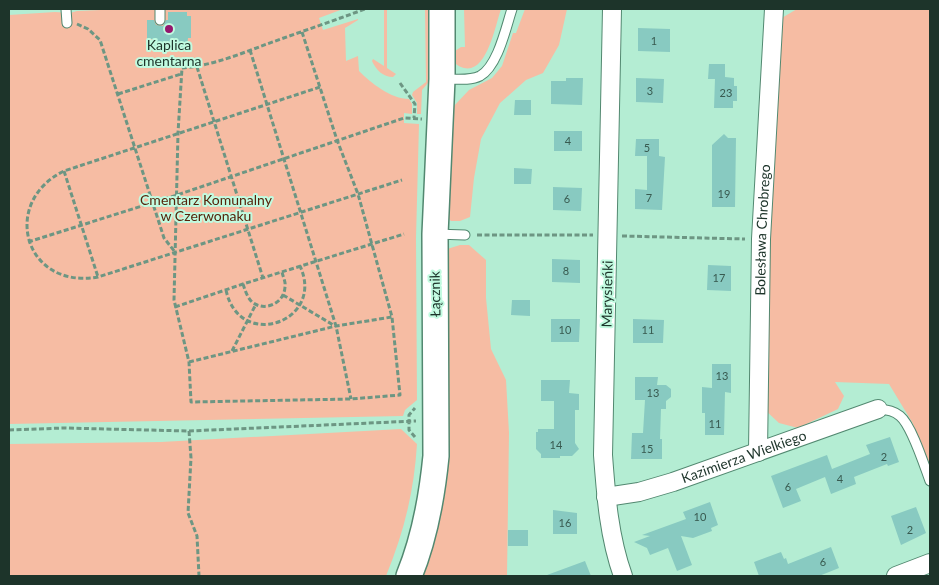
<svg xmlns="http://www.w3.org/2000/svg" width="939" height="585" viewBox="0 0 939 585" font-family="Lato,sans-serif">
  <rect width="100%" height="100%" fill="#b4edd3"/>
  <!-- green -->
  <path fill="#f6bca3" d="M124 9H343L319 18 323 30 358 19V20L345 28 346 61 358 56 359 71C371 83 391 99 409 99L412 104V114L404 113V123L419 124 416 238 417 400 405 410 403 416 9 424V15L55 12 70 13 77 11Z
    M382 9H387V68L396 74 393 77C383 77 376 70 372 61L373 59 384 66V10Z
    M425 9H428V83L422 90 421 114H417V103L412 95 413 92 426 82Z
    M464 9H501C494 30 484 89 452 61V53L461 47H465Z
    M525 9H567L559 45 543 73 526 80 500 103 481 139 474 178 470 217 460 221H451L444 214 453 107 469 90 492 78 502 66 513 33H516Z
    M797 9H911L930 10V465L912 422 889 384 835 382 844 396 838 409 798 428 779 423 765 410 777 37 780 19Z
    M460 245H469L486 260V298L491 349 506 380 509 433 507 576H419L444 250Z
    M401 429 417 444C414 492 404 532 386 576H9V444L161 442Z"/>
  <!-- building -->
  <path fill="#88cac1" d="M168 12H187V16H191V38H188L187 48H180V50H152V39H147V20H154L156 25 163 26 166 20H168Z
    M638 28 670 29V52L638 51Z
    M709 64H725V77L734 78V86H737V101H733V108H714L715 79H708Z
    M566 78H583L582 105 551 104V81H566Z
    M636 78 664 79 663 103 636 102Z
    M515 100H531V115H514Z
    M554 131H582V151H554Z
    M724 134 728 138H736L735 207H712V145Z
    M636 139H659V156L665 157 662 210 635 209V189L647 190V156H635Z
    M514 168 532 169 531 184H514Z
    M553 187 582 188 581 211 553 210Z
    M552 259 580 260V283L552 282Z
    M708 265 731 266V291L707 290Z
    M512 300H530V316L511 315Z
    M551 319H580L579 342H551Z
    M633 319 664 320 663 343H633Z
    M712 364H731V393L725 392 724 435H705V413H702V387L712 388Z
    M635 377H658L657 385H666L671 389V397L666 401V409H661L660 439H662V459H631L632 433H643L645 400H635Z
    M541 380H570L569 393 579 394V410H575V443L579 449 572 456H560V458H541V454L536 449V432H538V429H554V401H541Z
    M890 437 899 462 888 466 887 464 854 477 856 484 831 494 825 477 796 489 801 501 783 508 771 476 827 455 832 469 870 454 866 445Z
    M710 502 718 525 711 528 712 531 693 538 681 536 692 565 677 571 668 548 650 555 647 548 634 542 650 536 642 535 686 519 683 512Z
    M916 507 926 533 901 545 891 516Z
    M553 510 577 513V534H553Z
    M508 530H528V546H508Z
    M831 547 839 568 819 576H759L754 562 781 552 784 559 786 558 788 564Z
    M585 561 591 576H547V575Z"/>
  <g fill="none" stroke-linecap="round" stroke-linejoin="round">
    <defs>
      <path id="lane" d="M66 9 67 23
        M160 9V20
        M445 79C456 79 470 81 480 76 498 66 506 27 512 9
        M435 234 465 235
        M878 409C886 410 893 410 900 416 912 426 924 465 930 481"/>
      <g id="street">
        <path d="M612 9 603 455C606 496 609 537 623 576"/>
        <path id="s1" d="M758 452 761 239 774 9"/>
        <path id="s2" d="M606 497 639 492 673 482 878 409"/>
        <path d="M896 576 930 563"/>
      </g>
      <path id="secondary" d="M409 576C425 537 432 497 436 456L435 234 442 79V9"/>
    </defs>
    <!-- lane casing -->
    <use href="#lane" stroke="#528870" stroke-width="11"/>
    <!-- street casing -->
    <use href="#street" stroke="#528870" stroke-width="20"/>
    <!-- secondary casing -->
    <use href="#secondary" stroke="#528870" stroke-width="28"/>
    <!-- path -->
    <path stroke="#6d9683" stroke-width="3" stroke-dasharray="5 2.5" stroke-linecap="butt" d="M77 24 88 29 100 40 164 238 175 252
      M302 32 337 140 358 194 392 317 400 395 351 399 191 402 189 362 174 300 178 133 182 68C211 66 240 54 267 44 300 32 333 21 365 9
      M250 50 336 326 351 399
      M197 67 263 278
      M400 83 415 104 414 118
      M320 87 64 171C0 202 24 290 98 277L402 180
      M118 94 181 74
      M64 171 98 277
      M477 235H593
      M622 236 745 239
      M28 242 177 195 404 118 422 119
      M243 284C245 290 247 297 252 302 264 312 284 304 285 287 286 282 283 277 282 272
      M226 290C239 352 326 322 300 266
      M283 295 335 326
      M175 307 243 284 404 234
      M232 351 256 304
      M189 362 336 326 392 317
      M9 430 64 428 189 431 416 421
      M189 431 191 458 188 513 197 536 199 576
      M415 437 409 430V415L415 408"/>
    <!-- lane -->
    <use href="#lane" stroke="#fff" stroke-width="9"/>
    <!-- street -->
    <use href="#street" stroke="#fff" stroke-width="18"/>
    <!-- secondary -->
    <use href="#secondary" stroke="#fff" stroke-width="25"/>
  </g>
  <!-- markers -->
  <circle fill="#95166e" stroke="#c1fbe0" stroke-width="2" cx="169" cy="29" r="5"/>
  <g text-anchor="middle" stroke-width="4" stroke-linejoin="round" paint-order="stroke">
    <!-- number labels -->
    <g font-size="11" fill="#385a50">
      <text x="654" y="45">1</text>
      <text x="650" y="95">3</text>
      <text x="726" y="97">23</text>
      <text x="568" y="145">4</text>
      <text x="647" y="152">5</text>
      <text x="724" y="198">19</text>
      <text x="649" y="202">7</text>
      <text x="567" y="203">6</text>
      <text x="566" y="275">8</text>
      <text x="719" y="282">17</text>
      <text x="565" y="334">10</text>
      <text x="648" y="334">11</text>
      <text x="722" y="380">13</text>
      <text x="653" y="397">13</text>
      <text x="715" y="428">11</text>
      <text x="556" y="449">14</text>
      <text x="647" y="453">15</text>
      <text x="884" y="461">2</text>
      <text x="840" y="483">4</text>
      <text x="788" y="491">6</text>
      <text x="700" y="521">10</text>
      <text x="565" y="527">16</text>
      <text x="910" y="534">2</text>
      <text x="823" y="566">6</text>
    </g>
    <!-- poi labels -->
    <g font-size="14" fill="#1d342a" stroke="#c1fbe0">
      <text x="169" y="50">Kaplica<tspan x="169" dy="16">cmentarna</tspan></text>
    </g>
    <!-- park labels -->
    <g font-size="14" fill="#55240b" stroke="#c1fbe0">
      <text x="206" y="205">Cmentarz Komunalny<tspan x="206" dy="16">w Czerwonaku</tspan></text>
    </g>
    <!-- street labels -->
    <g font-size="14" fill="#1d342a" stroke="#c1fbe0">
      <text dy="5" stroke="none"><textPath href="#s1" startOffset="222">Bolesława Chrobrego</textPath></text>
      <text transform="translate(435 294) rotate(-91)" y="5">Łącznik</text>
      <text transform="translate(607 294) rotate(-89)" y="5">Marysieńki</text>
      <text dy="5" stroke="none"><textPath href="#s2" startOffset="144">Kazimierza Wielkiego</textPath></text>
    </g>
  </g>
  <!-- border -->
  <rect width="939" height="585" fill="none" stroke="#1d342a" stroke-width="20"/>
</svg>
